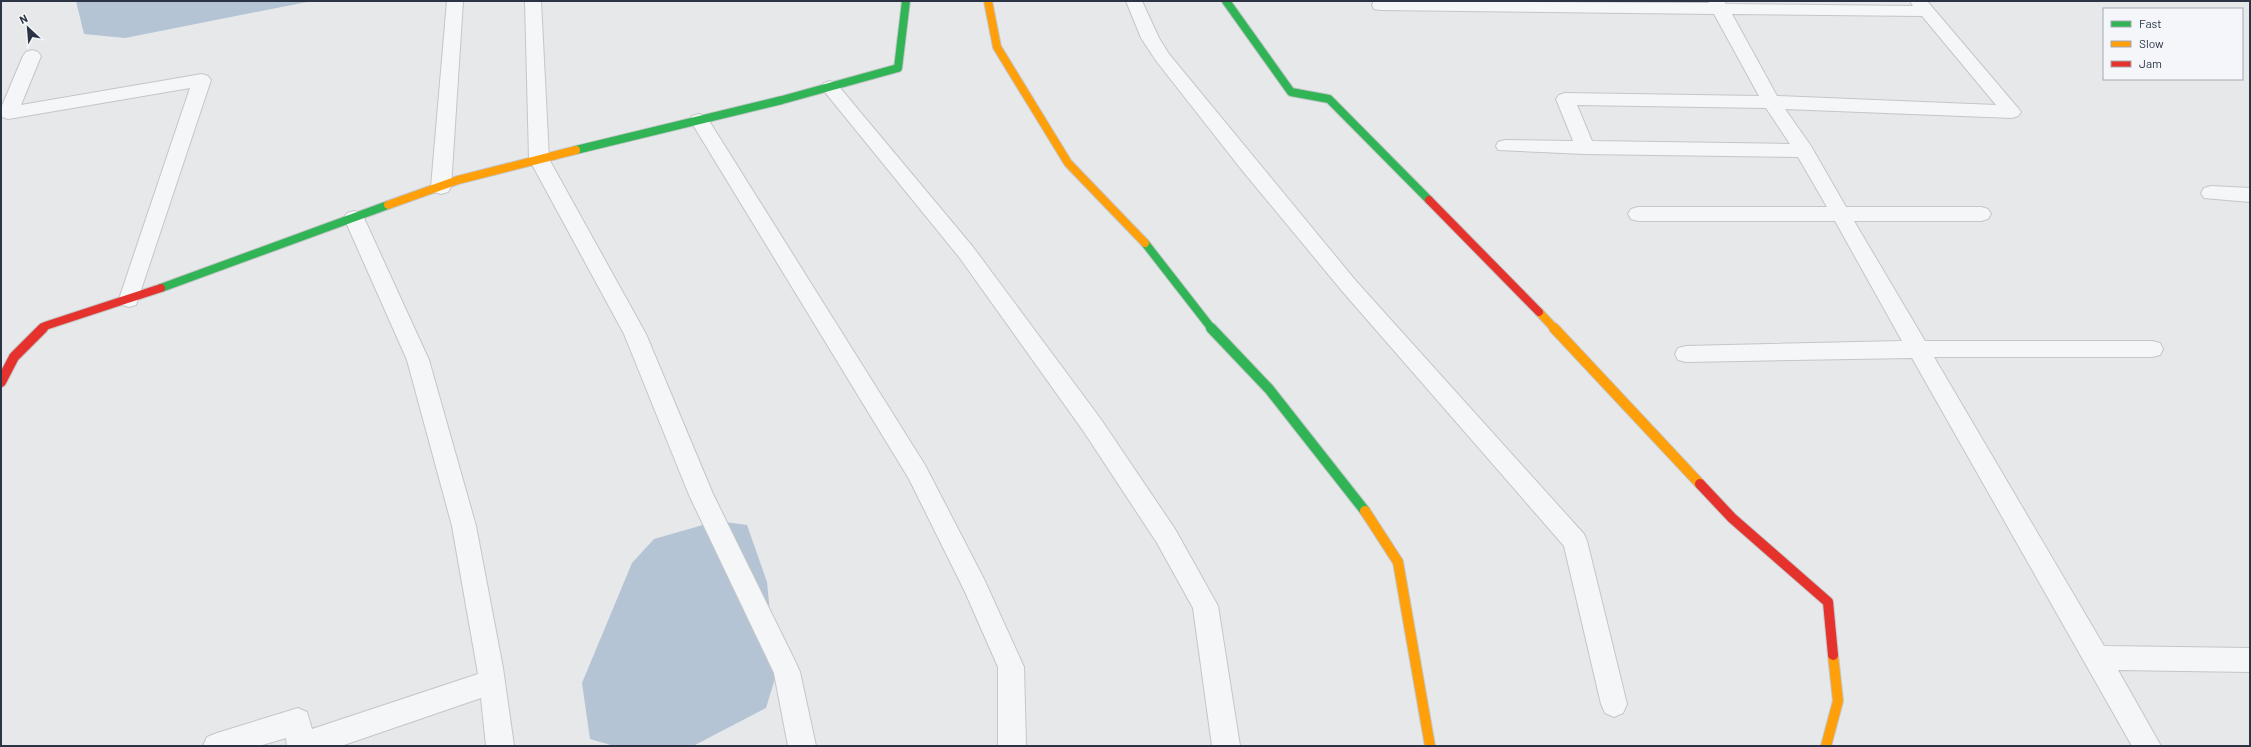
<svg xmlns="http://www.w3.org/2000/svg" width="2251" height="747" viewBox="0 0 2251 747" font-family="Barlow,sans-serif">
  <rect width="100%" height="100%" fill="#e6e8ea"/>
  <!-- water -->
  <path fill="#b4c4d5" d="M76 1H312L125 38 84 34Z
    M717 521 747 525 767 582 776 675 766 708 693 746H614L590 739 582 683 632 563 654 539Z"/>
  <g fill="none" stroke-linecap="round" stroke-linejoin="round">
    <defs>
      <path id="street" d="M447 1H463L451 187 448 192 441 194 434 192 431 187Z
        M525 1H541L549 159 646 334 713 494 796 663 800 672 816 746H788L774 673 689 495 624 334 529 159Z
        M1126 1H1142L1159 38 1169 54 1356 281 1584 534 1587 541 1627 704 1623 713 1614 717 1605 713 1601 704 1564 546 1342 291 1241 169 1157 62 1141 38Z
        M1374 1 1709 3 1708 1H1724L1726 4 1913 6 1910 1H1927L2018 108 2021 112 2018 116 2012 118 1785 109 1811 146 1846 207H1981L1988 209 1991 214 1988 219 1981 221H1854L1925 341H2152L2160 343 2163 349 2160 355 2152 357H1934L2104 646 2250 648V672L2118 670 2161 746H2132L1912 358 1686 362 1678 360 1675 354 1678 348 1686 346 1902 341 1835 221H1638L1631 219 1628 214 1631 209 1638 207H1827L1798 157 1585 154 1498 150 1496 146 1498 142 1505 140 1573 141 1556 99 1559 95 1565 93 1759 96 1714 14 1380 10 1374 9 1372 5ZM1732 14 1922 16 1996 105 1777 96ZM1577 105 1766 108 1790 144 1592 141Z
        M32 50 38 52 41 56 21 105 202 74 208 76 211 80 136 305 129 307 122 305 119 299 190 88 8 119 2 117 1 108 23 56 26 52Z
        M830 81 836 83 973 247 1100 418 1175 529 1218 606 1240 746H1212L1193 608 1157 543 1084 432 959 257 824 91 821 87 824 83Z
        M699 114 706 116 925 465 984 579 1024 667 1026 746H998V667L965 592 909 479 690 120 692 116Z
        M2211 186 2250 188V202L2204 198 2201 193 2204 188Z
        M354 211 361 213 364 218 429 360 476 526 503 668 514 746H486L481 698 341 746H287L286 738 259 746H203L207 737 217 733 298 708 307 712 312 729 478 674 452 526 407 360 344 218 347 213Z"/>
      <path id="fast-far1" d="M1226 1 1291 92 1329 99 1429 200
        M576 150 782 100 898 68 906 1
        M1145 243 1212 329
        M161 288 388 205"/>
      <path id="fast" d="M1211 328 1269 389 1365 511"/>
      <path id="slow-far1" d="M988 1 997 47 1068 163 1145 243
        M388 205 458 180 576 150
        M1539 312 1555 329"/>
      <path id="slow" d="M1554 328 1700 484
        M1365 511 1398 562 1430 746
        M1826 746 1838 701 1833 655"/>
      <path id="jam-far1" d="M1429 200 1539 312
        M42 329 45 326 161 288"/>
      <path id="jam" d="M1 382 14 357 43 328
        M1700 484 1732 518 1828 602 1833 655"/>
    </defs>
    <!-- street casing -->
    <use href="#street" stroke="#c4c6c8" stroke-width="2"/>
    <!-- fast-far1 casing -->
    <use href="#fast-far1" stroke="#c4c6c8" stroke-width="10"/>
    <!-- fast casing -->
    <use href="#fast" stroke="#c4c6c8" stroke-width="12"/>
    <!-- slow-far1 casing -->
    <use href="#slow-far1" stroke="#c4c6c8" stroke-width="10"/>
    <!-- slow casing -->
    <use href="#slow" stroke="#c4c6c8" stroke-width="12"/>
    <!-- jam-far1 casing -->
    <use href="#jam-far1" stroke="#c4c6c8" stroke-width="10"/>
    <!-- jam casing -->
    <use href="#jam" stroke="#c4c6c8" stroke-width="12"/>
    <!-- street -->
    <use href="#street" fill="#f5f6f7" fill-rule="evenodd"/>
    <!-- fast-far1 -->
    <use href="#fast-far1" stroke="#30b455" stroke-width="8"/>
    <!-- fast -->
    <use href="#fast" stroke="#30b455" stroke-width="10"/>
    <!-- slow-far1 -->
    <use href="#slow-far1" stroke="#ff9f0a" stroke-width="8"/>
    <!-- slow -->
    <use href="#slow" stroke="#ff9f0a" stroke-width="10"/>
    <!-- jam-far1 -->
    <use href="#jam-far1" stroke="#e5322d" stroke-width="8"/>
    <!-- jam -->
    <use href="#jam" stroke="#e5322d" stroke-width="10"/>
  </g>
  <!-- border -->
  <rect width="2251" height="747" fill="none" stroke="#2b3445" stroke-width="4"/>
  <!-- legend -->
  <rect x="2103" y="8" width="140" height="72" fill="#f4f6f9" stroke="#a4a8b1"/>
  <rect x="2111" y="21" width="20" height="6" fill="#30b455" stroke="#a4a8b1"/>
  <text x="2139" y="28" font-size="12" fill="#2b3445">Fast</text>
  <rect x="2111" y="41" width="20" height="6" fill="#ff9f0a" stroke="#a4a8b1"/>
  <text x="2139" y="48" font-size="12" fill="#2b3445">Slow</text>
  <rect x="2111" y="61" width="20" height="6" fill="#e5322d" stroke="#a4a8b1"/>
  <text x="2139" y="68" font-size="12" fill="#2b3445">Jam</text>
  <!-- north arrow -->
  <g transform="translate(28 28) rotate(334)" stroke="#f4f6f9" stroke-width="3" paint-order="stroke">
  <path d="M0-3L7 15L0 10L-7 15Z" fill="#2b3445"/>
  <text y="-6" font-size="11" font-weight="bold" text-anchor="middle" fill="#2b3445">N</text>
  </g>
</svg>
